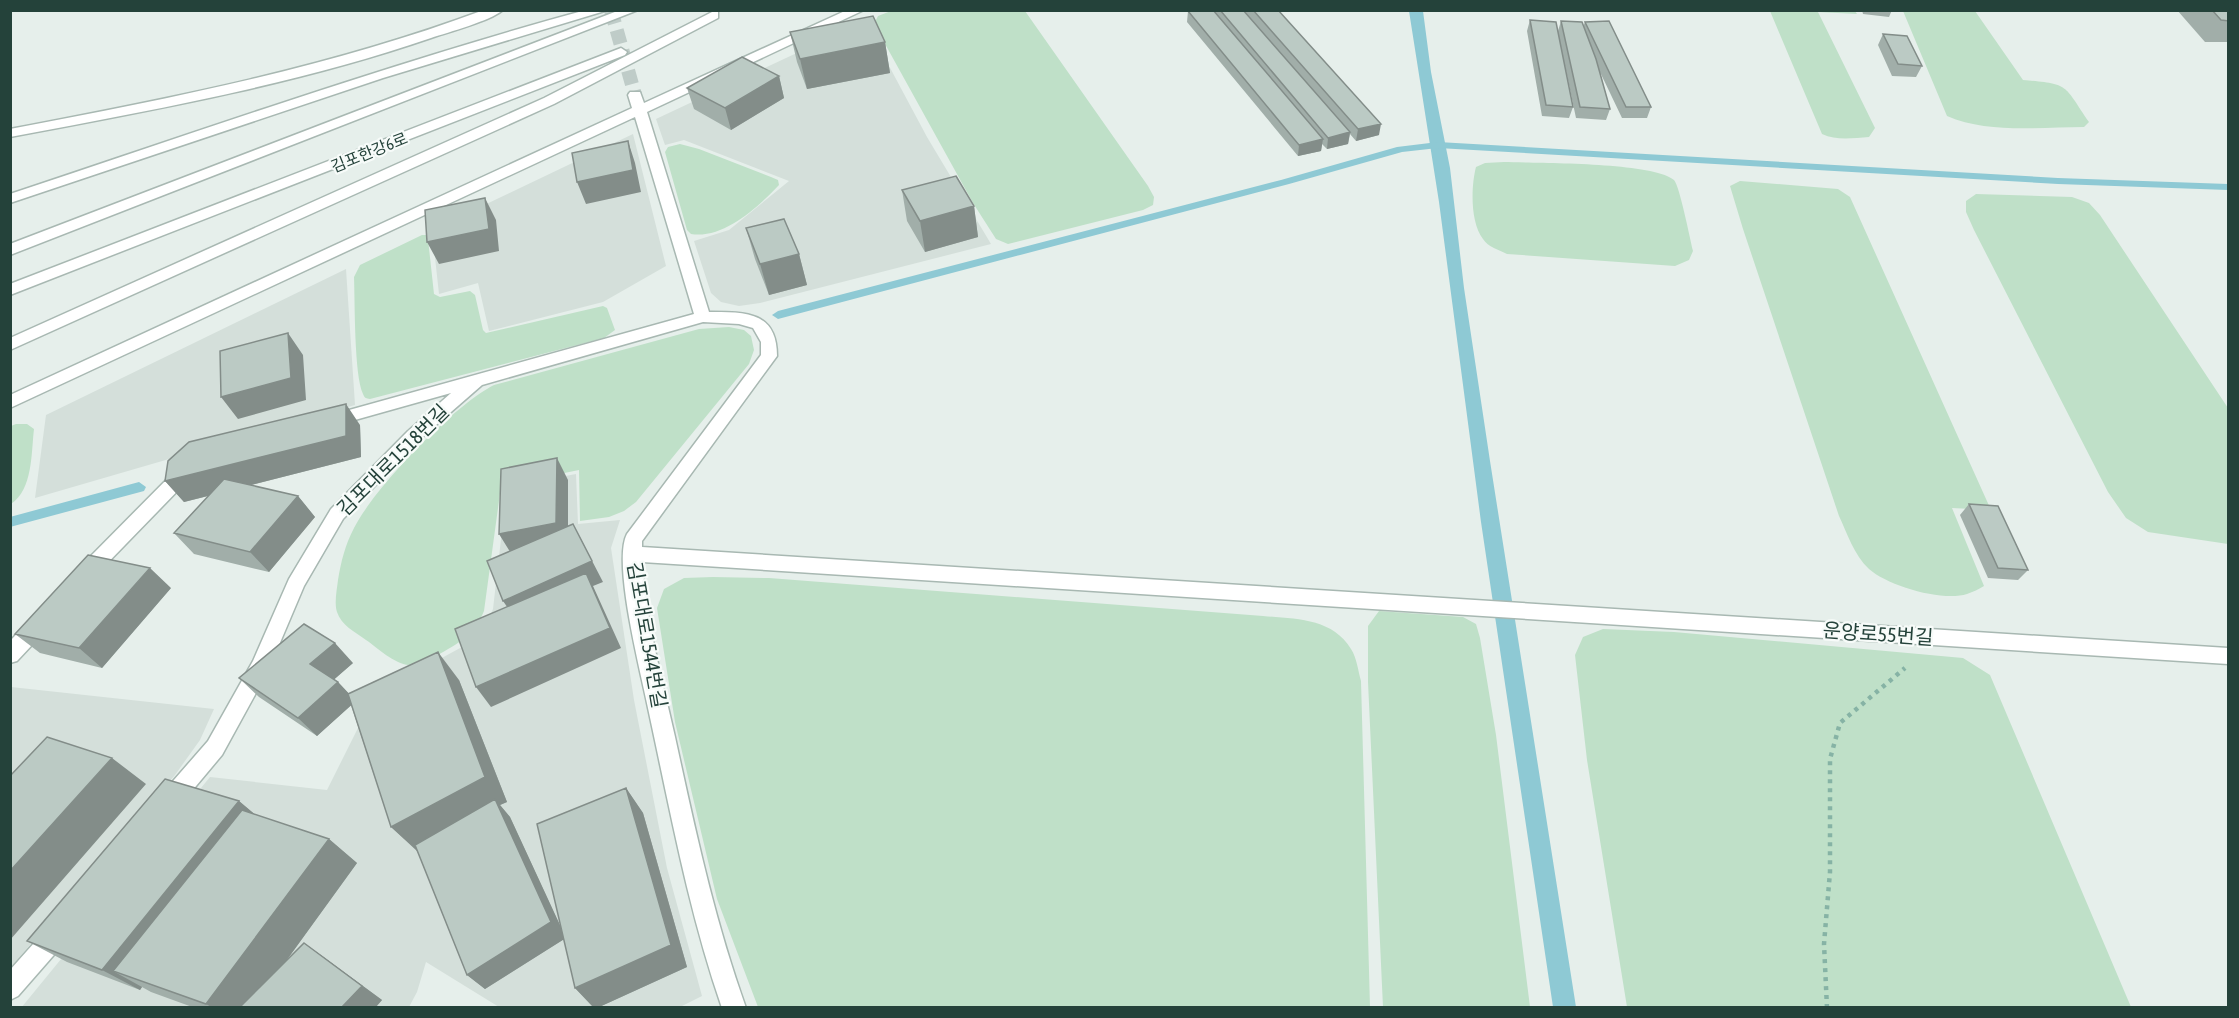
<svg xmlns="http://www.w3.org/2000/svg" width="2239" height="1018" viewBox="0 0 2239 1018" font-family="'Asap Condensed','Noto Sans KR',sans-serif">
  <rect width="100%" height="100%" fill="#e6efeb"/>
  <!-- built -->
  <path fill="#d4dfda" d="M865 21 927 137 991 244 760 303 739 306 721 302 711 293 694 241 729 230 789 181 684 140 665 145 656 119Z
    M633 134 666 266 603 302 489 331 478 283 439 294 432 230Z
    M346 269 355 405 35 498 46 415Z
    M576 474 578 524 620 520 611 548 634 700 667 868 702 996 680 1007H499L426 962 417 992 409 1007 21 1008 210 777 327 790 366 712 427 666 473 641 486 625 493 609 507 487Z
    M11 687 214 709 200 740 175 775 11 967Z"/>
  <!-- green -->
  <path fill="#bfe0c8" d="M891 11H1025L1148 186 1154 197 1153 205 1143 210 1008 244 996 239 973 203 874 24 878 16Z
    M1770 11H1855L1857 14 1818 12 1875 128 1869 137C1853 138 1837 141 1822 134Z
    M1903 11H1975L2023 80C2070 84 2063 84 2089 122L2084 127C2040 127 1988 134 1947 116Z
    M680 144 699 149 771 177 778 180 779 185C758 207 724 239 691 234L687 230 665 152 668 147Z
    M1504 162C1536 163 1655 162 1674 180 1680 187 1690 239 1693 251L1689 260 1675 266 1507 254C1499 250 1488 247 1483 239 1470 222 1471 186 1476 167L1485 163Z
    M1740 181 1838 189 1850 197 1991 510 1952 508 1984 586C1979 589 1973 592 1967 594 1943 602 1888 586 1869 569 1854 555 1847 533 1839 516L1743 229 1730 186Z
    M1976 194 2072 197 2089 203 2100 215 2228 408V544L2148 532 2126 518 2108 492 1974 230 1966 212V201Z
    M422 235H427L428 239 434 294 440 297 470 291 475 295 483 330 486 333 603 306 607 308 615 330 604 338 370 399C366 398 365 399 363 394 354 375 355 302 354 277L360 265Z
    M729 327 744 330 751 336 754 350 749 364 636 502 624 511 609 517 580 521 579 470 501 486 484 611C480 620 475 630 466 637 457 645 421 666 409 665 394 664 378 648 366 640 355 632 341 625 337 612 334 603 337 589 338 580 341 562 345 545 354 528 375 487 453 406 494 385L699 329Z
    M16 424H27L34 429C31 454 33 489 11 504V426Z
    M713 577 769 578 1263 616C1296 619 1332 618 1351 649 1357 658 1358 671 1361 681L1370 1007H758L717 899 675 722 657 608 664 589 684 578Z
    M1379 611 1463 617 1476 624 1480 638 1496 735 1530 1007H1383L1368 682V626Z
    M1603 629 1674 632 1963 658 1990 675 2131 1007H1627L1587 760 1575 655 1583 637Z"/>
  <!-- water -->
  <path fill="#8ec9d4" d="M1409 11H1423L1431 72 1450 168 1464 288 1490 461 1576 1007H1553L1481 522 1439 202Z"/>
  <g fill="none" stroke-linecap="round" stroke-linejoin="round">
    <!-- stream -->
    <path fill="#8ec9d4" fill-rule="evenodd" d="M1438 142 2058 178 2228 184V190L2058 184 1438 148 1402 152 1289 184 778 319 772 315 778 311 1281 180 1397 147Z
      M139 482 146 487 144 491 10 527V517Z"/>
    <!-- minor-tunnel -->
    <path stroke="#bfccc8" stroke-width="14" stroke-dasharray="14 7" stroke-linecap="butt" d="M611 10 635 95"/>
    <defs>
      <path id="minor" d="M484 10H503C490 21 449 32 431 38 294 85 152 110 10 137V129C173 98 328 68 484 10Z
        M586 10H608L383 78 10 203V194C202 130 392 63 586 10Z
        M620 10H638L10 255V244Z
        M847 10H864L647 112 709 312C745 312 777 311 777 356L642 541V547L2228 648V664L642 562C646 622 662 679 675 737 695 829 714 919 746 1008H722C688 910 670 809 648 708 641 673 612 562 627 534L761 355V342L753 328 739 324 703 322 482 385 420 439 343 519 304 586 268 671 222 755 176 810 168 813 160 810 157 803 160 796 208 741 253 661 289 579 331 509 408 431 451 393 330 427 324 425 322 421 324 417 694 314 635 117 10 408V395L632 108 628 95 630 92H640L644 103Z
        M714 11 718 12V18L554 104 10 350V338L544 98Z
        M621 48 627 52 625 55 10 295V284Z
        M186 464 192 466 195 471 192 476 91 580 84 583 77 580 75 575 77 570 180 466Z
        M41 614 48 616 51 622 48 628 17 661 10 663V641L34 616Z
        M59 921 67 924 70 932 67 940 18 996 10 1000V970L51 924Z"/>
    </defs>
    <!-- minor casing -->
    <use href="#minor" stroke="#a8b8b2" stroke-width="3"/>
    <!-- path -->
    <path stroke="#86b3a5" stroke-width="4.5" stroke-dasharray="4 5" stroke-linecap="butt" d="M1827 1008 1824 944 1830 872V759L1840 723 1905 668"/>
    <!-- minor -->
    <use href="#minor" fill="#fff" fill-rule="evenodd"/>
  </g>
  <!-- wall -->
  <path fill="#a1aea9" d="M1215 10H1278L1379 135 1356 141 1350 134 1348 144 1327 149 1322 144 1321 151 1298 156 1187 22 1188 11 1215 13Z
    M1862 10H1892L1889 17 1863 14Z
    M2177 10H2229V42H2205Z
    M1530 20 1558 31 1561 21 1583 27 1585 22 1651 107 1647 118H1622L1600 72 1610 109 1606 120 1576 118 1564 61 1573 107 1569 118 1542 116 1527 31Z
    M790 32 885 42 890 73 807 89 797 62Z
    M1883 34 1922 66 1916 77 1892 76 1878 45Z
    M779 76 784 98 731 130 694 109 687 88Z
    M902 190 974 206 978 237 925 252 907 221Z
    M746 228 799 254 807 285 769 295 755 259Z
    M360 425 361 457 251 485 298 496 315 517 269 572 194 554 174 533 208 496 184 502 165 481Z
    M1969 504 2028 570 2018 580 1988 578 1960 515Z
    M171 588 102 668 40 653 15 634Z
    M353 663 334 679 338 682 349 694 459 680 507 802 500 805 510 817 561 928 626 788 643 813 687 967 597 1008H594L575 988 564 939 485 989 467 975 417 850 391 827 351 705 317 736 259 697 239 678Z
    M239 801 254 814 329 839 357 863 286 961 304 943 382 1000 375 1008H195L151 992 142 987 140 990 67 962 27 941Z"/>
  <!-- shaded-wall -->
  <path fill="#838d89" d="M885 42 890 73 807 89 800 59Z
    M779 76 784 98 731 130 725 108Z
    M1381 124 1379 135 1356 141 1358 129Z
    M1350 132 1348 144 1327 149 1328 138Z
    M1323 139 1321 151 1298 156 1299 145Z
    M628 141 635 163 641 192 586 204 577 182Z
    M485 198 496 220 499 251 439 264 427 242Z
    M974 206 978 237 925 252 920 221Z
    M799 254 807 285 769 295 760 264Z
    M288 333 303 355 306 400 238 419 221 397Z
    M346 404 360 425 361 457 184 502 165 481Z
    M557 458 568 480V543L512 555 499 534Z
    M298 496 315 517 269 572 250 552Z
    M573 524 603 582 593 586 621 648 491 707 476 687 517 621 503 601Z
    M150 568 171 588 102 668 79 648Z
    M335 643 353 663 329 684 310 664Z
    M438 652 459 680 507 802 500 805 510 817 566 938 485 989 467 975 498 806 417 851 391 827Z
    M338 682 356 701 317 736 298 718Z
    M112 758 146 784 10 940V871Z
    M626 788 643 813 687 967 597 1008H594L575 988Z
    M239 801 269 826 113 971 142 987 140 990 102 970Z
    M329 839 357 863 252 1008H213L206 1004Z
    M304 943 325 958 382 1000 375 1008H341Z"/>
  <!-- building -->
  <path fill="#bbcac4" stroke="#838d89" stroke-width="1.5" d="M1190 10H1213L1323 139 1299 145 1188 11Z
    M1220 10H1243L1350 132 1328 138Z
    M1253 10H1278L1381 124 1358 129Z
    M2212 10H2229V21L2221 20Z
    M873 16 885 42 800 59 790 32Z
    M1530 20 1556 22 1573 107 1546 105Z
    M1561 21 1582 22 1596 59 1610 109 1580 107Z
    M1609 21 1651 107H1626L1585 22Z
    M1883 34 1907 36 1922 66 1898 64Z
    M742 57 779 76 725 108 687 88Z
    M628 141 633 170 577 182 572 153Z
    M956 176 974 206 920 221 902 190Z
    M485 198 489 229 427 242 425 210Z
    M784 219 799 254 760 264 746 228Z
    M288 333 291 378 221 397 220 351Z
    M346 404V436L165 481 168 461 189 442Z
    M557 458 556 523 499 534 501 469Z
    M224 479 298 496 250 552 174 533Z
    M1969 504 1998 506 2028 570 1998 568Z
    M573 524 592 561 503 601 487 561Z
    M88 555 150 568 79 648 15 634Z
    M586 573 610 628 476 687 455 629Z
    M304 624 335 643 310 664 338 682 298 718 239 678Z
    M438 652 485 777 391 827 348 694Z
    M47 737 112 758 10 871V776Z
    M165 779 239 801 102 970 27 941Z
    M626 788 671 945 575 988 537 824Z
    M495 799 551 922 467 975 415 845Z
    M242 810 329 839 206 1004 113 971Z
    M304 943 362 986 341 1008H239Z"/>
  <g text-anchor="middle" stroke-width="4.5" stroke-linejoin="round" paint-order="stroke">
    <!-- far-street labels -->
    <g font-size="16" fill="#24423a" stroke="#f7fbf9">
      <text transform="translate(369 152) rotate(-22)" y="6">김포한강6로</text>
    </g>
    <!-- street labels -->
    <g font-size="20" fill="#24423a" stroke="#f7fbf9">
      <text transform="translate(393 460) rotate(-45)" y="7">김포대로1518번길</text>
      <text transform="translate(1878 634) rotate(4)" y="7">운양로55번길</text>
      <text transform="translate(647 635) rotate(80)" y="7">김포대로1544번길</text>
    </g>
  </g>
  <!-- border -->
  <rect width="2239" height="1018" fill="none" stroke="#24423a" stroke-width="24"/>
</svg>
